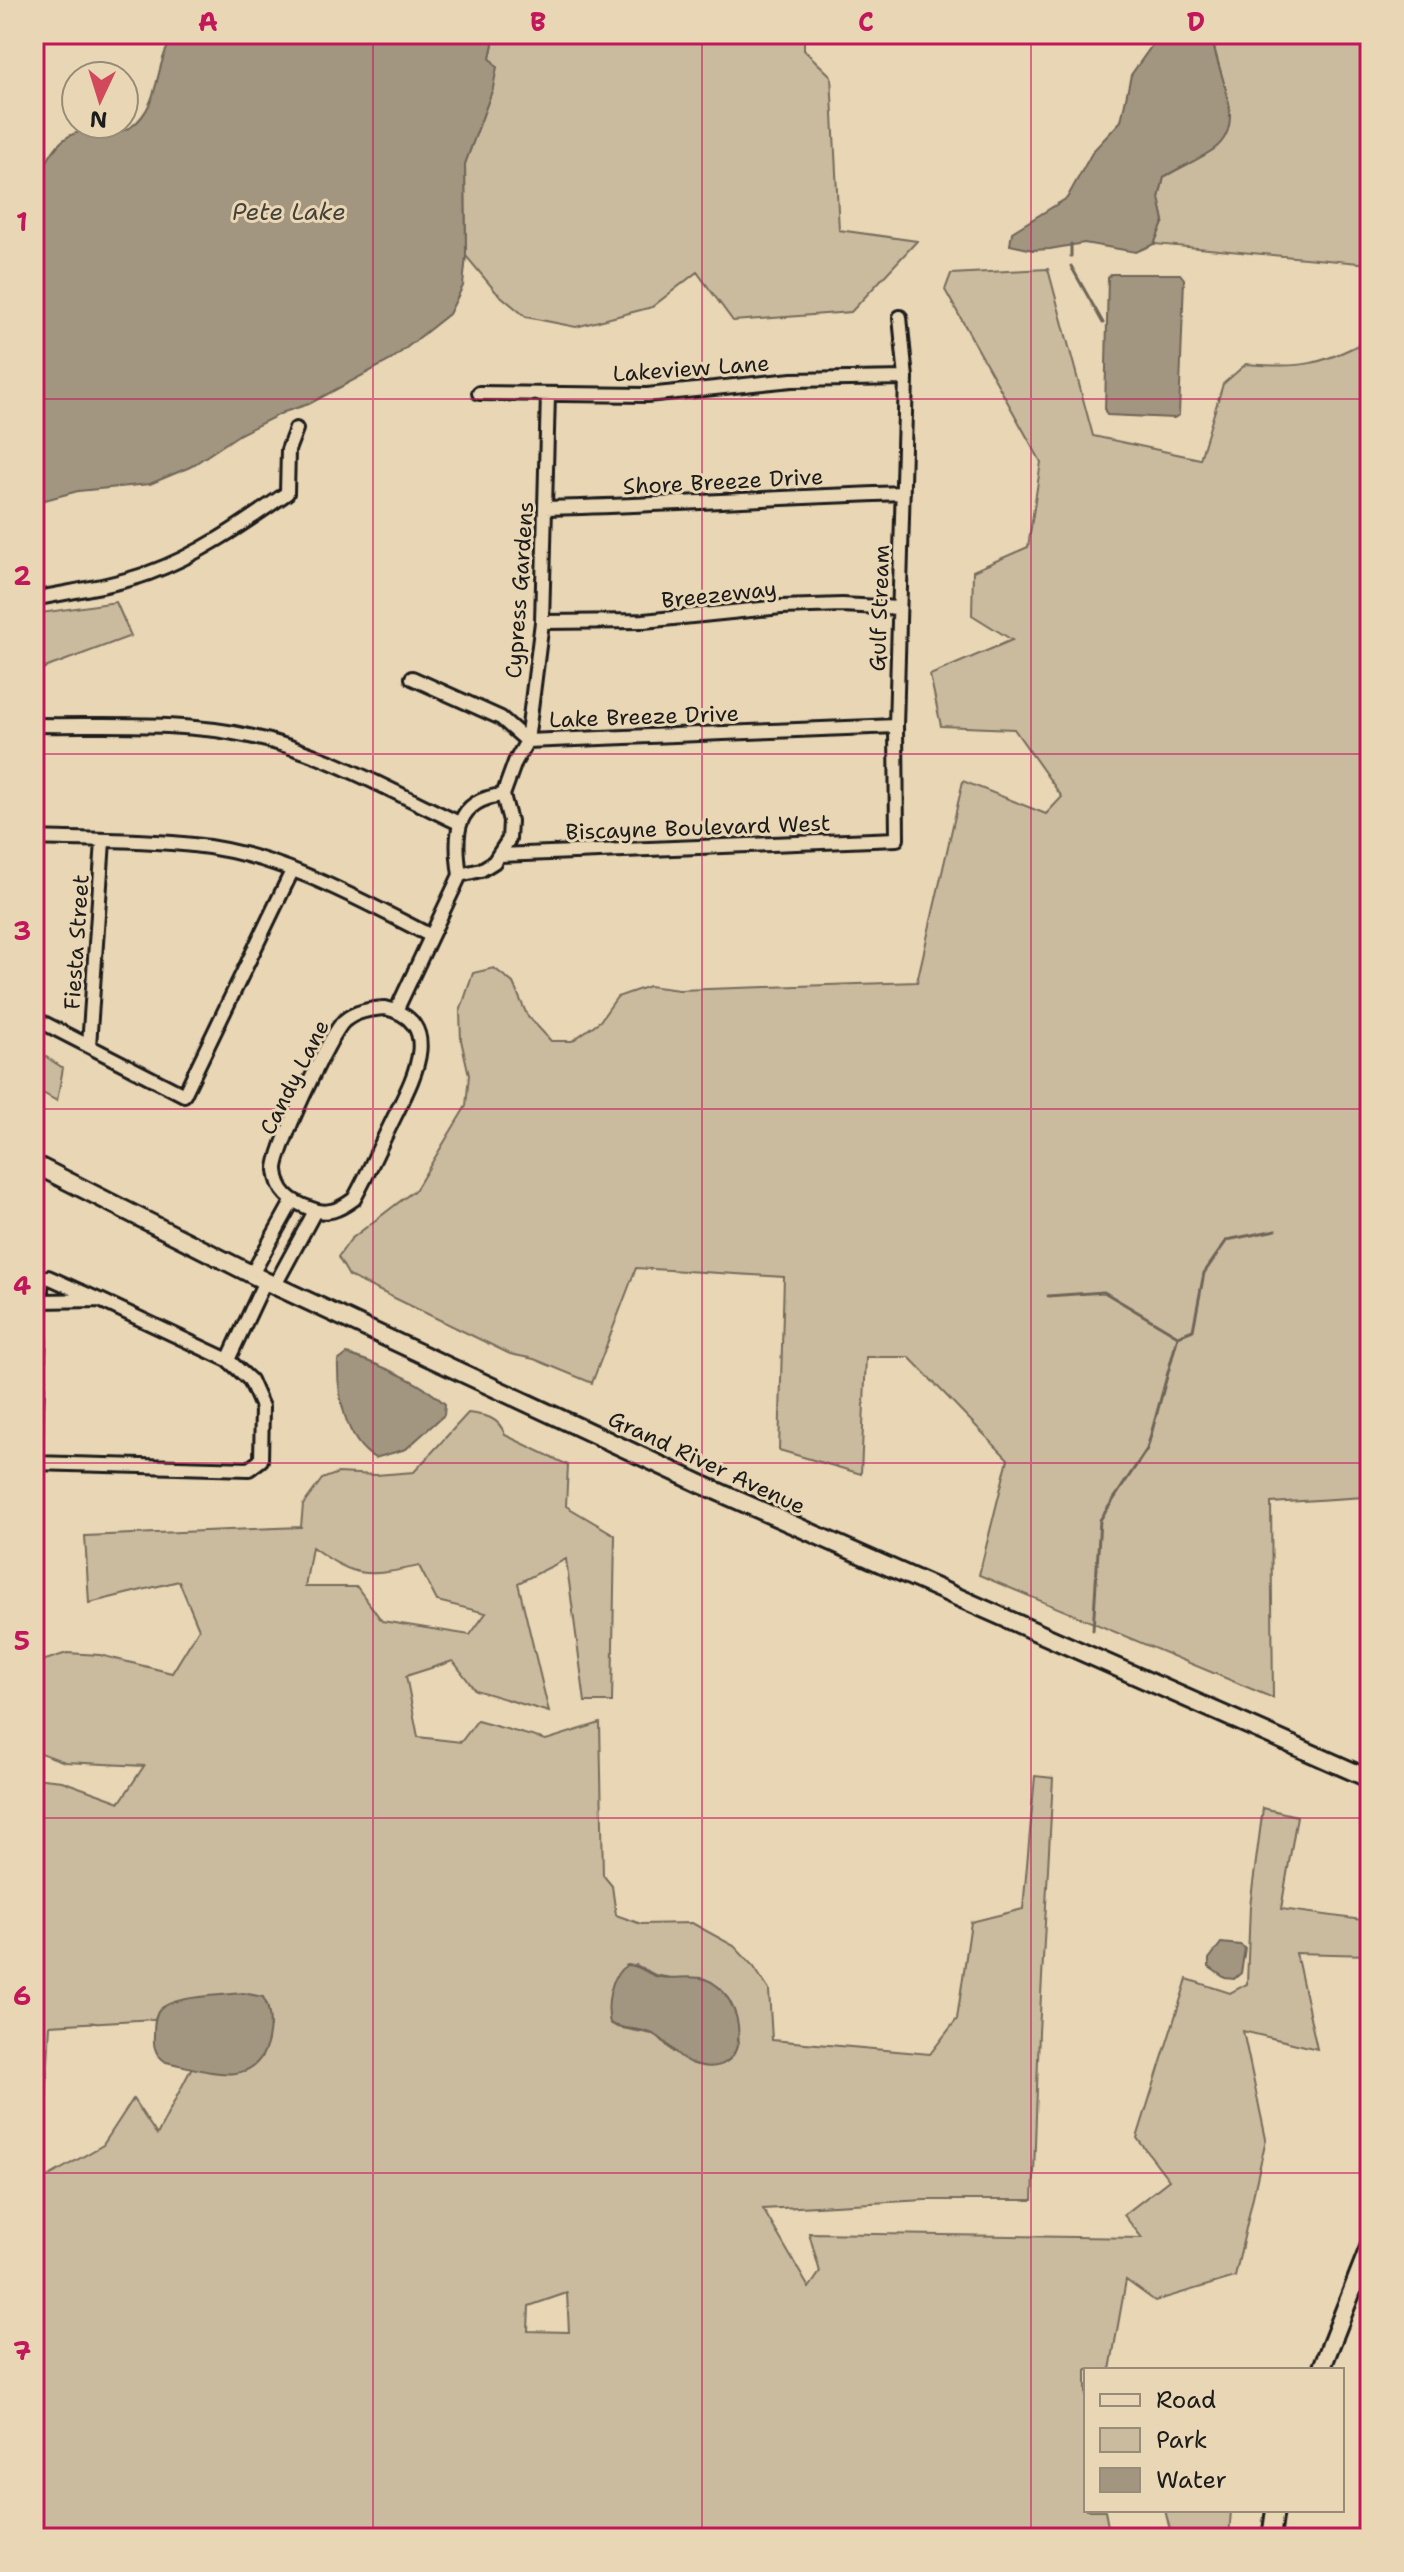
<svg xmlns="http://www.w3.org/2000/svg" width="1404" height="2572" viewBox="0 0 1404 2572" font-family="'Shantell Sans',sans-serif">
  <rect width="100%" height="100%" fill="#e9d6b4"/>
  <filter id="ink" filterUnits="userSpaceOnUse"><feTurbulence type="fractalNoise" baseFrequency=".0125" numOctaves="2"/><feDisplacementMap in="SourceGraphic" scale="16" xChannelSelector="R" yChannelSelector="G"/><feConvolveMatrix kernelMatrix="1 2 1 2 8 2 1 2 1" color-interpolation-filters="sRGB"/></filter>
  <g filter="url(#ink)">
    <!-- green -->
    <path fill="#cbbb9e" stroke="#746c5d" stroke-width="2" fill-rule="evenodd" d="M495 34H804V50L831 76 839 230 917 241 851 312 733 321 697 272 652 307 576 327 526 317 496 292 466 256 465 164 493 88 490 58Z
      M1192 34H1370V264L1154 244 1164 221 1159 198 1164 177 1214 149 1230 107 1213 43 1200 40Z
      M1048 269 1093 436 1200 459 1223 384 1246 364C1303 368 1319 366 1370 339V1459L1364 1497 1271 1503 1273 1698 979 1575 1008 1459 909 1357H866L861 1474 779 1450 784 1277 636 1268 592 1383 534 1359 510 1354 349 1276 338 1257 351 1239 416 1189 466 1106 469 1075 461 1040 460 1012 473 973 494 968 513 983 527 1015 551 1041H572L600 1021 617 997 649 986 679 990 917 982 963 781 1046 814 1062 797 1014 729 941 726 930 675 1012 640 972 615 973 571 1028 547 1041 462 945 290 951 274Z
      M116 602 131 636 34 672V614Z
      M34 1049 63 1068 57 1101 34 1088Z
      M468 1413C485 1415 499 1417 505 1435L568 1465 566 1506 615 1535 612 1702H585L566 1559 518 1583 549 1712 475 1690 453 1661 406 1676 418 1737 461 1742 477 1721 546 1740 600 1723 603 1875 612 1886 616 1915 641 1924 692 1923 734 1946 754 1967 769 1990 772 2040 930 2054 957 2019 971 1922 1023 1909 1035 1776 1053 1778 1039 2032 1033 2200H925L763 2209 809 2288 820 2272 809 2233 1142 2238 1124 2215 1169 2180 1137 2138 1187 1979 1230 1993 1247 1984 1250 1906 1263 1808 1297 1816 1281 1909 1370 1921V1955L1296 1953 1317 2049 1243 2031 1266 2139 1235 2277 1155 2301 1126 2280 1110 2370H1086V2510H1105L1110 2538H34V1778L62 1781 120 1802 144 1766 65 1762 35 1751 34 1670 39 1662 67 1653 100 1655 172 1673 199 1629 179 1581 89 1603 85 1536 301 1527 303 1505 322 1479 338 1473 376 1475 414 1472ZM312 1547C357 1579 366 1577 419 1566L437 1601 486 1613 470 1635 382 1621 357 1587H305ZM636 1965 655 1975 676 1979 728 2000 735 2014 739 2043 673 2052 657 2035 617 2027 610 2023C608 1991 609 1983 636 1965ZM267 2004 270 2027 209 2071 192 2067 157 2135 133 2099 103 2145 42 2180 50 2025 155 2019 158 2012ZM567 2293 569 2332 528 2331 529 2306Z
      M1165 2510H1231L1229 2538H1172Z"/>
    <!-- water -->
    <path fill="#a39680" stroke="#6d6558" stroke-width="2" d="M176 34H495L490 58 497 67 493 88 465 164 466 256 463 286 449 314 391 360 309 404 284 412 240 434 190 467 150 484 78 491 34 503V190C49 157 58 126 101 131 111 132 122 133 131 127 163 104 153 60 176 34Z
      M1160 34H1192L1200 40 1213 43C1218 75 1248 124 1214 149 1199 160 1180 167 1164 177L1159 198 1164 221 1154 244 1136 252 1084 243 1050 249 1033 250 1010 245 1012 232 1067 198 1093 151 1121 121 1131 75Z
      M1111 274H1180L1184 279 1179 415 1174 418 1107 415 1105 411 1108 277Z
      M347 1354C381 1365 419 1380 445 1404L444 1415 406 1449 375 1458C345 1441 337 1394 338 1361Z
      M1221 1943 1240 1945 1245 1948 1241 1973 1234 1979 1225 1978 1209 1967V1959Z
      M627 1965C639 1965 645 1972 655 1976 671 1981 690 1974 705 1979 747 1993 757 2086 691 2063 676 2057 670 2044 657 2036 644 2027 624 2031 610 2023 606 2004 610 1975 627 1965Z
      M243 1993 263 1997C271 2010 271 2025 268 2040 256 2093 203 2069 166 2062 156 2055 153 2048 154 2036 154 2026 154 2013 163 2007 178 1996 224 1995 243 1993Z"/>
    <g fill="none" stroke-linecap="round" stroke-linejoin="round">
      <!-- stream -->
      <path stroke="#6d6558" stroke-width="3" d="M1071 244V256
        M1071 266 1103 323
        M1048 1296 1104 1292 1176 1335
        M1093 1630 1100 1520 1147 1449 1178 1336 1193 1330 1204 1273 1227 1240 1276 1230"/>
      <defs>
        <path id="street" d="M479 393 647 395 792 380 906 378
          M545 508C664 505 783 497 903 493
          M34 599C71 591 113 586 149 573 199 555 244 523 287 493L288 450 296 429
          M542 622 644 621 781 607 842 605 899 608
          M412 678 501 718 527 741 896 726
          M34 725C103 726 181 721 249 736 323 751 392 792 459 823
          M34 838C87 840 140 839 193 845 277 853 357 898 431 936
          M500 855 897 839 896 726 906 378 900 317
          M460 875 481 870 494 862 509 839 510 821 503 795 515 762 527 741 542 622 548 394
          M460 875C454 835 454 800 503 795
          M385 1008C450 1023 407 1089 390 1126 378 1150 367 1176 354 1199 339 1210 327 1216 309 1208 290 1201 278 1192 276 1170 275 1151 330 1034 344 1021 356 1011 371 1009 385 1008Z
          M396 1011 460 875
          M34 1018 184 1095 292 871
          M89 1046 103 841
          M252 1274 292 1202
          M275 1285 315 1211
          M100 1300 228 1360 250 1380 262 1407 261 1460 249 1469 34 1463 40 1301Z
          M40 1301 42 1279 48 1277 97 1299
          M228 1360 265 1281"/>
        <path id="secondary" d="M34 1164 265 1281 703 1485 1370 1779
          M1321 2370 1370 2245
          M1271 2538 1275 2510"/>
      </defs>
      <!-- street casing -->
      <use href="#street" stroke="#1c1c1c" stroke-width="18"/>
      <!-- secondary casing -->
      <use href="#secondary" stroke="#1c1c1c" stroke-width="22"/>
      <!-- street -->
      <use href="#street" stroke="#e9d6b4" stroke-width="12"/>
      <!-- secondary -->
      <use href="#secondary" stroke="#e9d6b4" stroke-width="16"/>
    </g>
  </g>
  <!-- grid -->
  <path fill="none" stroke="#c2185b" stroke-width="2" stroke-opacity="0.55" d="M373 34V2538M702 34V2538M1031 34V2538M34 399H1370M34 754H1370M34 1109H1370M34 1463H1370M34 1818H1370M34 2173H1370"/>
  <g text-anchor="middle" stroke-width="6" stroke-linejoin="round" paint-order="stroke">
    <!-- street labels -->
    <g font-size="22" fill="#1c1c1c" stroke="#e9d6b4">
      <text transform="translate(691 368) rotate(-4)" y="8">Lakeview Lane</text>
      <text transform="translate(723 481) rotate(-3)" y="8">Shore Breeze Drive</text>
      <text transform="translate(519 590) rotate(-86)" y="8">Cypress Gardens</text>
      <text transform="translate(719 594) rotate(-6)" y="8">Breezeway</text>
      <text transform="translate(879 608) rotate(-88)" y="8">Gulf Stream</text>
      <text transform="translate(644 716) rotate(-2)" y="8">Lake Breeze Drive</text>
      <text transform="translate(698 827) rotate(-2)" y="8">Biscayne Boulevard West</text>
      <text transform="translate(76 942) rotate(-86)" y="8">Fiesta Street</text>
      <text transform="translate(294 1077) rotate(-63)" y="8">Candy Lane</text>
      <text transform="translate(707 1462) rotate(25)" y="8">Grand River Avenue</text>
    </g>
    <!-- water labels -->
    <g font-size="24" font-style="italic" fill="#44413a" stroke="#e9d6b4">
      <text x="289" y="220">Pete Lake</text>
    </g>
  </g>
  <!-- margin -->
  <rect width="1404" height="2572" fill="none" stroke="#e9d6b4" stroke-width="88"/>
  <!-- legend -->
  <rect x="1084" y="2368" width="260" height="144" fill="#e9d6b4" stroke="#978c77" stroke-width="2"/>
  <rect x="1100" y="2394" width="40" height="12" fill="#e9d6b4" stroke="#978c77" stroke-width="2"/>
  <text x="1156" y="2408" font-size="24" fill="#1c1c1c">Road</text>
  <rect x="1100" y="2428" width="40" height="24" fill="#cbbb9e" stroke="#978c77" stroke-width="2"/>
  <text x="1156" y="2448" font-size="24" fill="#1c1c1c">Park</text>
  <rect x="1100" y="2468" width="40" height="24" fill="#a39680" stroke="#978c77" stroke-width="2"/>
  <text x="1156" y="2488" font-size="24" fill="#1c1c1c">Water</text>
  <!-- north arrow -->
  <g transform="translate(100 100) rotate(184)"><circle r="38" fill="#e9d6b4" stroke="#978c77" stroke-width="2"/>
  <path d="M0-6L14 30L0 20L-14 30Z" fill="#d1495b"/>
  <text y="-12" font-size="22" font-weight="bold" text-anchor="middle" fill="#1c1c1c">N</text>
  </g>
  <rect x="44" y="44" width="1316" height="2484" fill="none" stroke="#c2185b" stroke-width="3"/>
  <g font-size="26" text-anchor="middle" font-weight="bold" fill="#c2185b">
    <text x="208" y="31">A</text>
    <text x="538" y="31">B</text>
    <text x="866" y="31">C</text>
    <text x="1196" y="31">D</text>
    <text x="22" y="231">1</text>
    <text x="22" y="585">2</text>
    <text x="22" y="940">3</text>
    <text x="22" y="1295">4</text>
    <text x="22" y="1650">5</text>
    <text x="22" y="2005">6</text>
    <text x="22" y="2360">7</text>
  </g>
</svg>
